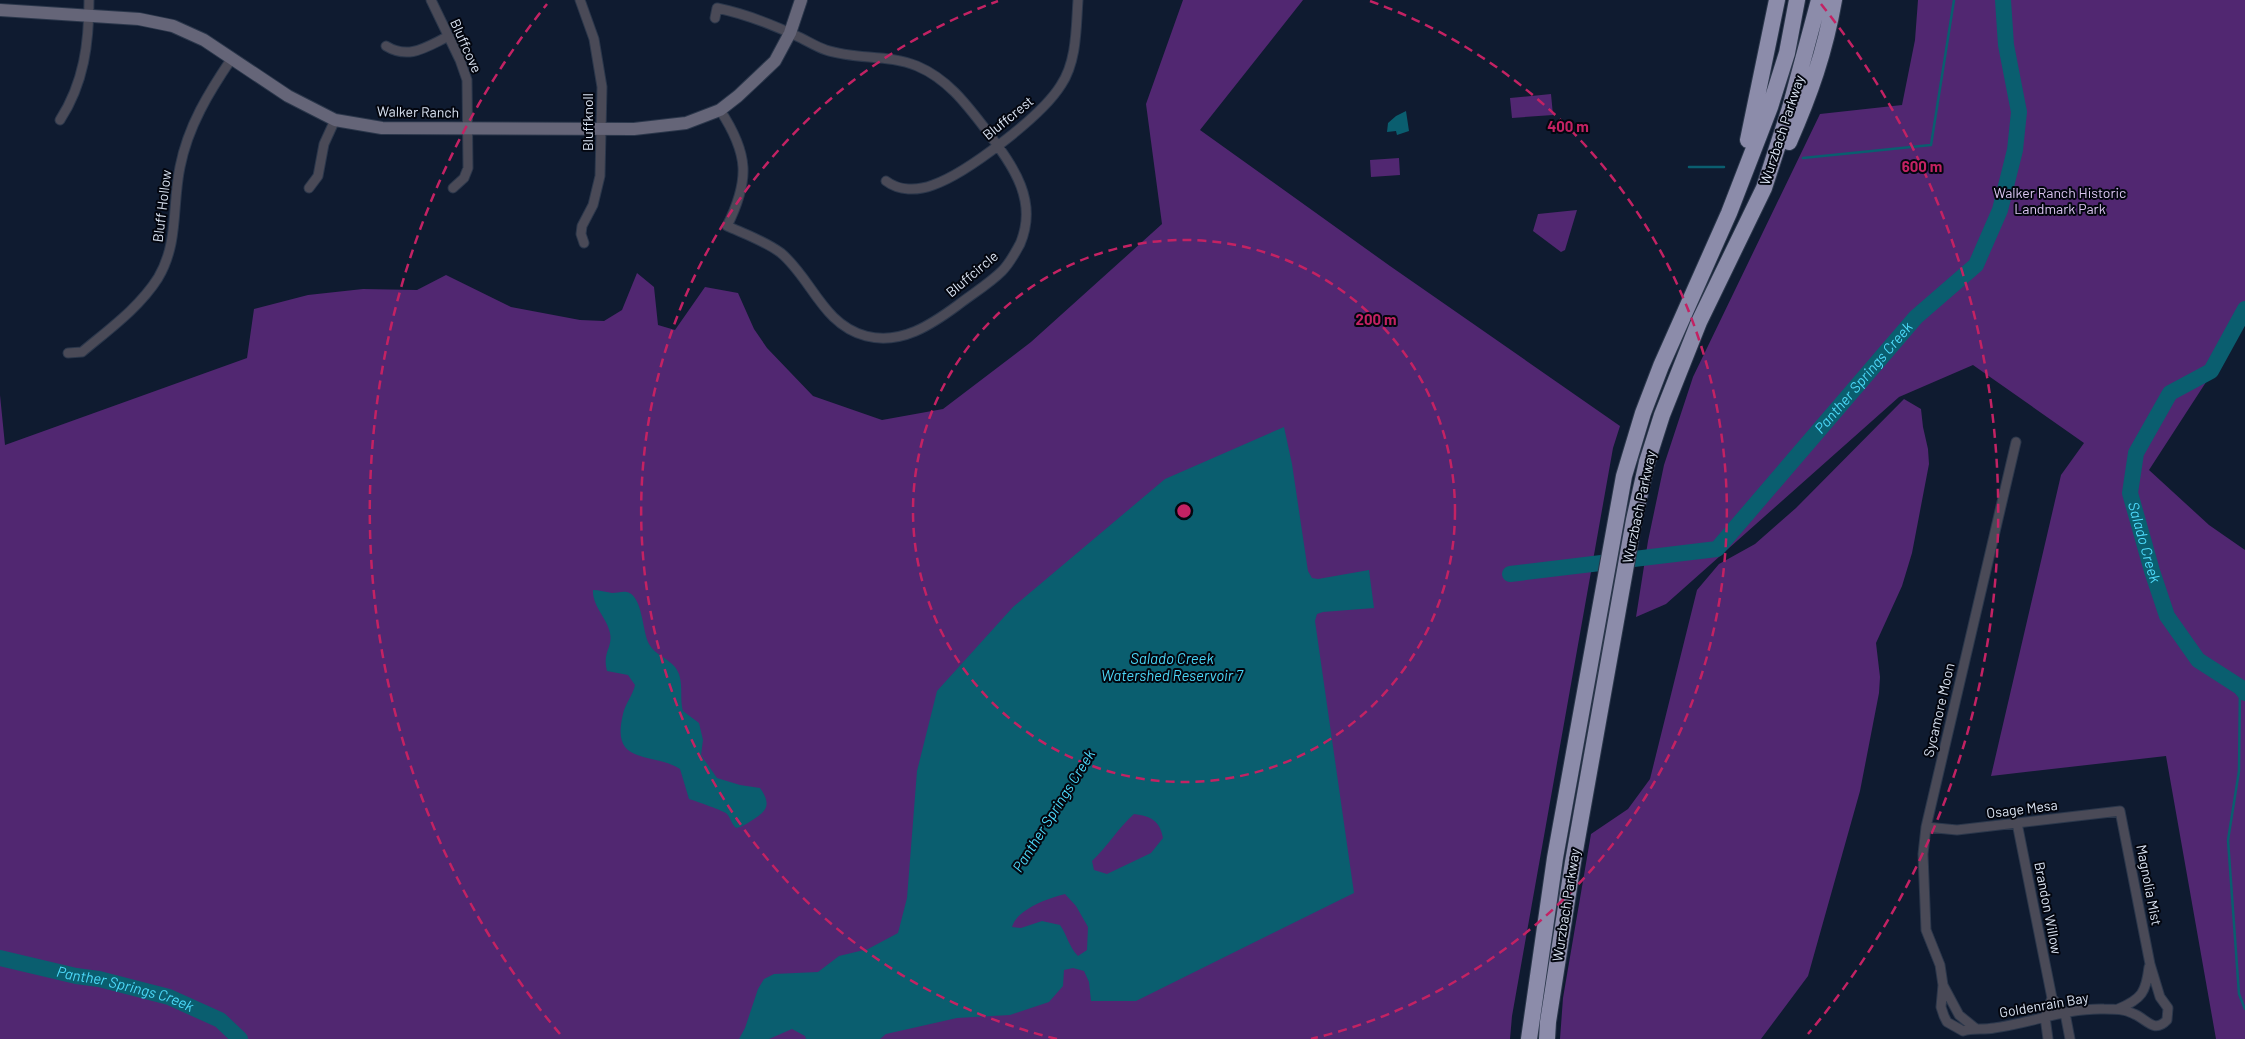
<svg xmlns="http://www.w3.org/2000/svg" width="2245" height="1039" viewBox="0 0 2245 1039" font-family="Barlow,sans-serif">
  <rect width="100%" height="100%" fill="#0f1b30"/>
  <!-- green -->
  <path fill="#512771" d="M1183 0H1303L1200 130 1390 266 1620 426 1613 448 1512 1016 1510 1039H0V395L5 445 247 358 254 309 308 295 363 289 417 290 446 275 511 307 580 320 604 321 622 310 637 273 654 287 658 325 675 330 705 287 738 293 754 329 767 348 813 396 882 420 943 409 1031 342 1162 224 1146 104Z
    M1918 0H2245V322L2149 470 2209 525 2245 550V1039H2216L2166 756 1991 776 2061 475 2084 443 1973 365 1899 397 1666 604 1636 617 1648 541 1664 465 1693 377 1820 114 1902 105 1915 40Z
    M1551 94 1553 115 1512 118 1510 98Z
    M1399 158 1400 175 1371 177 1370 160Z
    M1577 210 1565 250 1561 252 1533 231 1538 214Z
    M1904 399 1921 409 1923 427 1928 449 1929 464 1912 553 1902 586 1876 643 1880 677 1879 693 1860 791 1808 976 1761 1039H1560L1563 998 1591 834 1628 809 1650 779 1697 590 1719 564 1755 544 1796 508Z"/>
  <!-- water -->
  <path fill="#0a5e6f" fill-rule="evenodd" d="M1406 111 1409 131 1397 135 1396 131 1387 132 1388 123 1396 116Z
    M1284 427 1292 464 1308 571 1312 578 1318 579 1369 570 1374 608 1323 612 1317 614 1315 621 1354 893 1136 1001H1091L1089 982 1084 971 1073 968 1064 970 1063 986 1049 1002 1010 1015 957 1018 886 1034 880 1039H806L805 1036 792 1029 769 1039H739L745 1028 758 989 764 979 774 974 818 972 839 956 868 949 898 933 907 898 917 771 937 691 1013 607 1165 479ZM1134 814C1151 816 1160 821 1163 838L1151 853 1107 874 1094 870 1092 861C1108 846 1118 828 1134 814ZM1065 894 1076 906 1088 927 1087 950 1078 956C1069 947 1067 935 1060 925L1042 921 1021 928 1012 927C1017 909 1049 898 1065 894Z
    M593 590C600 590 605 592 612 593 617 593 622 591 627 592 643 596 642 631 649 644 655 655 668 658 675 667 685 680 679 696 683 711L699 723 703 740 701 755 717 778 740 785 760 788C772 805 767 811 751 821 746 824 742 827 736 828 731 823 731 819 727 814 725 811 695 801 689 799L680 769C652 751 610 767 623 714 625 704 633 695 635 685L628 675 607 671C602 652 613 648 610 633 607 618 592 606 593 590Z"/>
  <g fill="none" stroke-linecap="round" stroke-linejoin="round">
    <!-- stream -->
    <path stroke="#0a5e6f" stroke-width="2.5" d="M1803 158 1931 145 1954 0
      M1689 167H1724
      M2240 687 2239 771 2228 840 2239 994 2245 1009"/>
    <!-- river -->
    <g stroke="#0a5e6f" stroke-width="16">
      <path id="s1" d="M2245 309 2211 371 2170 393 2136 453 2130 493 2152 571 2167 616 2198 660 2240 687 2245 693"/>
      <path id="s2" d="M1510 574 1717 549 1916 317 1976 265 2000 210 2015 150 2019 112 2006 45 2003 0"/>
      <path id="s3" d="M0 958 76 976 99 979 169 997 220 1020 240 1039"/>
    </g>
    <defs>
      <path id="street" d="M431 0 460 60 467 80 468 168 464 178 453 188
        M580 0 594 39 602 87 600 176 593 205 582 226 581 234 584 243
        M715 18 717 8C746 14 774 25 801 38 809 42 817 47 826 50 856 60 888 54 917 66 948 79 967 105 987 131 1012 165 1039 200 1020 244 1015 253 1010 263 1002 271 989 284 972 294 958 305 931 325 901 345 866 336 823 325 812 279 781 253 765 241 745 234 727 226 750 180 749 154 720 110
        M386 46C409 60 426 47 447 37
        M60 120C84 83 89 43 89 0
        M886 181C899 191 917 191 933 185 967 173 1042 116 1061 85 1077 61 1076 28 1078 0
        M309 188 318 176 324 144 335 120
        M68 353 82 352C108 330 139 308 158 278 179 243 172 205 180 167 188 126 209 92 232 58
        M2017 823 2052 998 2045 1017 2048 1039
        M1926 827 1957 830 2120 811 2150 964 2160 997 2168 1008 2167 1020C2154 1034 2147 1019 2134 1014 2125 1009 2114 1009 2104 1009 2066 1008 2031 1023 1994 1028 1983 1030 1973 1028 1963 1031L1947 1022 1944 1016 1941 1007 1943 985 1940 965 1926 930 1923 854 1926 827 2016 442
        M1943 985 1959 1015 1975 1028
        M2052 998 2065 1013 2070 1039
        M2118 1009C2142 999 2146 992 2149 967"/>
      <path id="secondary" d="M0 10 139 19 173 26 204 40 288 96 335 120 382 128 634 129 686 123 720 110 738 96 775 61 790 33 801 0"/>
      <path id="highway" d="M1748 140 1777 0
        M1789 142C1810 94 1825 52 1834 0
        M1529 1039 1555 858 1624 476 1643 413 1661 366 1729 213 1770 107 1787 53 1797 0
        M1547 1039 1548 1022 1573 862 1634 520 1647 462 1662 415 1699 322 1764 188 1790 108 1819 0"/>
    </defs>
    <!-- street casing -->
    <use href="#street" stroke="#2b374b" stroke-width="11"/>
    <!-- secondary casing -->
    <use href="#secondary" stroke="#2b374b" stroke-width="14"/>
    <!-- highway casing -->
    <use href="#highway" stroke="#2b374b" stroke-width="18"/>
    <!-- street -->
    <use href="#street" stroke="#4a4a57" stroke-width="9"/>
    <!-- secondary -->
    <use href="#secondary" stroke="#656578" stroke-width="12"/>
    <!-- highway -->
    <use href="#highway" stroke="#8c8caa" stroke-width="16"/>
  </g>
  <!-- distance rings -->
  <g fill="none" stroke="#c32263" stroke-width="2.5" stroke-dasharray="9 6">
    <circle cx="1184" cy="511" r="271"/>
    <path d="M1057 1039A543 543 0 0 1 998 1M1370 1A543 543 0 0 1 1311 1039"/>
    <path d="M560 1034A814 814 0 0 1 547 4M1821 4A814 814 0 0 1 1808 1034"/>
  </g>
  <g text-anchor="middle" stroke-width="4" stroke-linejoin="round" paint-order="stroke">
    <!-- street labels -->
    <g font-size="14" fill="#dae3f2" stroke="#03060f">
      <text transform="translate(466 46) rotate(66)" y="5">Bluffcove</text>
      <text transform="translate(418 112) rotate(1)" y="5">Walker Ranch</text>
      <text transform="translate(1008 118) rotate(-39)" y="5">Bluffcrest</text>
      <text transform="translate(588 122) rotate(-90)" y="5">Bluffknoll</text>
      <text transform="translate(1782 130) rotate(-72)" y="5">Wurzbach Parkway</text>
      <text transform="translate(162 206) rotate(-83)" y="5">Bluff Hollow</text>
      <text transform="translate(972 274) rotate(-40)" y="5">Bluffcircle</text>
      <text transform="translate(1639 507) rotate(-78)" y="5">Wurzbach Parkway</text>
      <text transform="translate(1939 710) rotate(-77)" y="5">Sycamore Moon</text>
      <text transform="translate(2022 809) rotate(-7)" y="5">Osage Mesa</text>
      <text transform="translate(2149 885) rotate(79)" y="5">Magnolia Mist</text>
      <text transform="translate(1566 905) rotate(-81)" y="5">Wurzbach Parkway</text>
      <text transform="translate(2048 908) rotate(79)" y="5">Brandon Willow</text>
      <text transform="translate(2044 1005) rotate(-10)" y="5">Goldenrain Bay</text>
    </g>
    <!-- park labels -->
    <g font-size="14" fill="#dbc6f1" stroke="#03060f">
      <text x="2060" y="198">Walker Ranch Historic<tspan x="2060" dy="16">Landmark Park</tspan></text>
    </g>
    <!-- water labels -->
    <g font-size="15" font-style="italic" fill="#4cd8f8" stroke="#03060f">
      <text dy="5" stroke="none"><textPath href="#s2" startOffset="434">Panther Springs Creek</textPath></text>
      <text dy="5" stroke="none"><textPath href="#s1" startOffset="278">Salado Creek</textPath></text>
      <text x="1172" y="664">Salado Creek<tspan x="1172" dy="17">Watershed Reservoir 7</tspan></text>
      <text transform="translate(1054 811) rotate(-58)" y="5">Panther Springs Creek</text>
      <text dy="5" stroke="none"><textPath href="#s3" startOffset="129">Panther Springs Creek</textPath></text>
    </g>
  </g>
  <circle cx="1184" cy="511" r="8" fill="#c32263" stroke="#03060f" stroke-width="2.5"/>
  <g font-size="15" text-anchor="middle" font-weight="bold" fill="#c32263" stroke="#03060f" stroke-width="4" stroke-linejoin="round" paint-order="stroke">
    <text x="1568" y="132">400 m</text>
    <text x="1922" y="172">600 m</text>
    <text x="1376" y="325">200 m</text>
  </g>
</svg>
